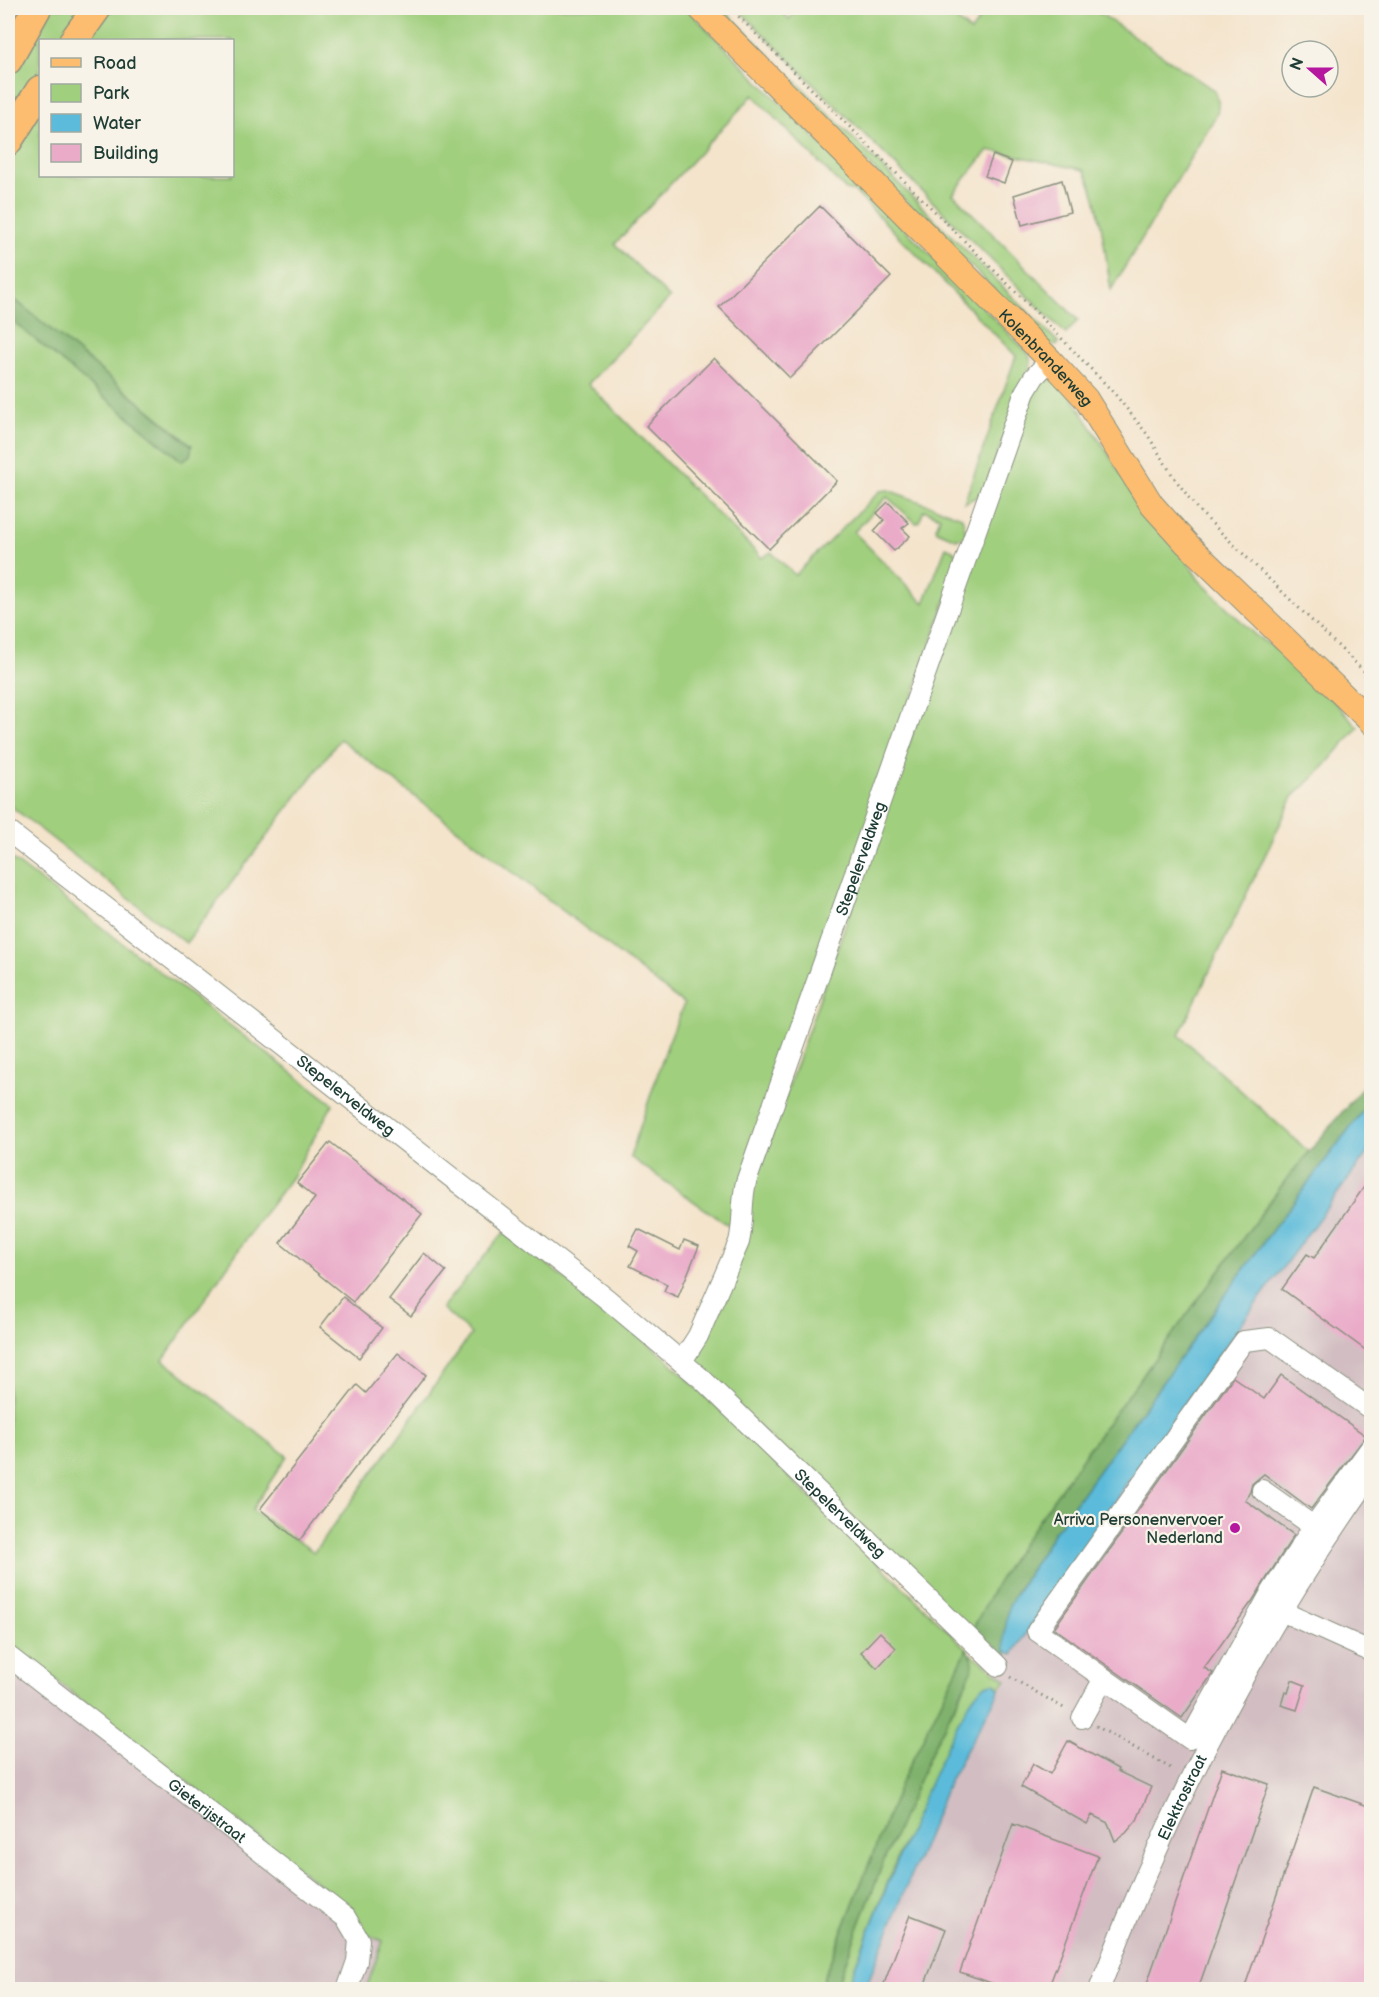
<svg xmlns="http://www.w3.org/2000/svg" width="1379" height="1997" viewBox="0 0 1379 1997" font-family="'Balsamiq Sans',sans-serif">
  <rect width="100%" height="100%" fill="#f7f3e8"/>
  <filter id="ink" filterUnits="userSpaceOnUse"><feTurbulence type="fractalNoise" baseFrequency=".0167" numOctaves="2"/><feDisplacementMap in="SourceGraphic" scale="12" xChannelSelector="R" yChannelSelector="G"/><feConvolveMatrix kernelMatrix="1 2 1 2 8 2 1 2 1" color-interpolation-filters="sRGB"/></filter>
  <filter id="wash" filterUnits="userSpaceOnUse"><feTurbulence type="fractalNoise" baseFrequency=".008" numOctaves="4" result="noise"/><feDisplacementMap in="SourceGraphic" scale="24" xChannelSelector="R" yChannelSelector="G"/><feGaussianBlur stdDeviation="1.35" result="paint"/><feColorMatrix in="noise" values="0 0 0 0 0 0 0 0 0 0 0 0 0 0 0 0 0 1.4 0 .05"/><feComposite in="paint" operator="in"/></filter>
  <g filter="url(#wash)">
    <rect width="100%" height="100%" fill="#f4e4cc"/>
    <!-- industrial -->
    <path fill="#d2bec2" d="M1371 1136V1989L857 1990 947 1768 1072 1528Z
      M8 1574 446 1902 415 1989H8Z"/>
    <!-- green -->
    <path fill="#a0cf7e" stroke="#608659" stroke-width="1.5" d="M48 8H90L67 40H40V80L8 130V81Z
      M103 8H686L1028 353 1031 362 1030 367 983 494 964 503 1016 356 855 192 846 190 753 95 615 244 670 298 588 384 762 558 771 552 795 575 880 491 888 490 962 517 967 536 956 539 937 531 936 528 940 517 924 510 919 522 916 523 887 497 854 532 924 603 946 547 953 550 960 558 735 1221 728 1225 630 1157 667 1046 684 1004 340 739 186 943 8 804V317L182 461 190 455 192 445 8 294V150L40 98V176H232V40H79Z
      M712 8H722L1059 343 1057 345 1048 343Z
      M737 8H779L789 19 799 8H943L971 32 987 8H1092L1215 91C1219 100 1219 104 1217 114L1111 290C1105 256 1101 200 1084 170L988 150 953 194 1078 320 1066 334Z
      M1047 379 1055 381 1070 394 1113 461 1142 512 1179 549 1199 580 1256 636 1299 664 1358 727 1323 768 1293 797 1179 1035 1309 1152 1285 1181C1230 1257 1174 1333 1118 1409 1066 1481 1012 1553 971 1632L694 1364 740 1257 750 1196 1035 386Z
      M8 856 333 1104 292 1177 260 1219 163 1360 287 1456 252 1510 314 1552 397 1439 471 1334 442 1308 505 1231 665 1357 967 1649 901 1783 819 1989H366L383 1941 365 1934 350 1908 8 1643Z
      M972 1654 1006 1680 999 1689 998 1685 901 1848 846 1989 835 1990 884 1860 934 1746 964 1689Z"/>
    <!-- forest -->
    <path fill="#80b26d" stroke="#507850" stroke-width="1.5" d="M8 294 192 446 190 455 182 461 8 317Z
      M1371 1077V1100L1268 1236 1053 1534 1015 1594 1005 1651 1007 1653 1003 1665 971 1632 994 1588 1011 1560 1095 1440 1285 1181Z
      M967 1649C973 1656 974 1662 972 1671L934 1746 884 1860 835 1989 819 1990 901 1783Z"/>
    <!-- water -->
    <path fill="#5cbbda" stroke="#3e7c87" stroke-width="1.5" d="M1371 1100V1148L1244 1320 1128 1482 1053 1591 1013 1654 1005 1651 1004 1638 1009 1605 1053 1534 1268 1236Z
      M995 1683 999 1689 998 1694 950 1779 865 1989H846C874 1919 901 1848 932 1778 943 1755 962 1708 979 1690 984 1685 989 1683 995 1683Z"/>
    <g id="blocks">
      <!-- building -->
      <path fill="#eaabc9" d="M993 155 1012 162 1004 183 985 176Z
        M1062 180 1070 212 1022 225 1014 195Z
        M820 206 891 277 790 378 719 307Z
        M714 358 837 481 769 549 646 426Z
        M888 502 909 523 902 528 910 536 894 551 874 531 884 520 877 513Z
        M330 1142 422 1214 353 1302 280 1243 315 1198 297 1183Z
        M1371 1177V1354L1282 1289 1307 1254 1314 1258Z
        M638 1229 680 1250 684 1240 699 1246 678 1297 664 1291 667 1284 630 1266 638 1251 629 1246Z
        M424 1253 446 1271 411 1316 389 1299Z
        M343 1297 382 1328 359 1358 320 1327Z
        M398 1353 426 1375 299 1541 260 1509 357 1385 366 1393Z
        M1281 1375 1366 1436 1311 1509 1264 1474 1252 1484 1250 1492 1245 1500 1294 1535 1253 1600 1204 1668 1213 1673 1182 1718 1054 1628 1233 1377 1264 1399Z
        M880 1632 896 1648 877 1668 861 1652Z
        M1292 1680 1305 1685 1297 1710 1281 1705 1285 1692 1288 1693Z
        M1068 1741 1118 1769 1117 1771 1151 1787 1137 1820 1126 1833 1115 1841 1108 1823 1092 1815 1087 1824 1021 1787 1033 1764 1050 1774Z
        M1222 1768 1269 1784 1198 1989H1145Z
        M1314 1787 1371 1807V1989H1244Z
        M1013 1824 1098 1856 1048 1989H1008L960 1972Z
        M910 1915 946 1929 923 1989H882Z"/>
    </g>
  </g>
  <g filter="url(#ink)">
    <use href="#blocks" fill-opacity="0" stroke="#8a9080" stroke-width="1.5"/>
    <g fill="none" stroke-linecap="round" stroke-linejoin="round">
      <defs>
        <g id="minor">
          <path id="s1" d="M8 831 607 1299 702 1379 998 1666"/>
          <path id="s2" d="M682 1361 698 1336 739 1242C744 1222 741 1202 746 1182L1025 392 1034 377 1050 360"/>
          <path d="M1372 1410 1270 1338 1244 1341 1037 1631 1190 1739 1269 1596 1313 1527 1372 1446"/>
          <path d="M1262 1490 1323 1533"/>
          <path d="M1273 1602 1281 1611 1372 1652"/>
          <path id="s3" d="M8 1656 346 1918 359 1940 357 1961 347 1990"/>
          <path d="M1082 1718 1104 1678"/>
          <path id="s4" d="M1099 1990C1169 1805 1257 1635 1372 1474"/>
        </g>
        <g id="major">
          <path id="s5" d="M700 8 1050 360 1086 399 1152 505 1187 544 1372 723"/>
        </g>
        <path id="highway" d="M74 40 97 8
          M8 60 37 8
          M8 141 40 90"/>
      </defs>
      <!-- minor casing -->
      <use href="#minor" stroke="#8a9080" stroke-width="22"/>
      <!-- major casing -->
      <use href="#major" stroke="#8a9080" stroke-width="26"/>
      <!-- highway casing -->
      <use href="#highway" stroke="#8a9080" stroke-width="31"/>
      <!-- path -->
      <path stroke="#8a9080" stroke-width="3" stroke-dasharray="1.5 4.5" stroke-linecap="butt" d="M730 8 1037 313 1114 393 1147 434 1173 476 1198 510 1372 679
        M1010 1677 1067 1710
        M1096 1726 1174 1770"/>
      <!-- minor -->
      <use href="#minor" stroke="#fff" stroke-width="20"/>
      <!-- major -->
      <use href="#major" stroke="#fcbd6f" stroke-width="24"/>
      <!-- highway -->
      <use href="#highway" stroke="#fcbd6f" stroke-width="28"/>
    </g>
  </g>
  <!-- markers -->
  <circle fill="#b5179e" stroke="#f7f3e8" stroke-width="2" cx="1235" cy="1528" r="6"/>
  <g text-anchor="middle" stroke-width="4.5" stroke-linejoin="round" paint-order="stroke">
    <!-- street labels -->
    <g font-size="16" fill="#1f3d34" stroke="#f7f3e8">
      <text dy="6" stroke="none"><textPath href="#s5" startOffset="492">Kolenbranderweg</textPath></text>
      <text dy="6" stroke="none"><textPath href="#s2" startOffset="536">Stepelerveldweg</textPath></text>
      <text dy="6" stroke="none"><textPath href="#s1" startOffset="429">Stepelerveldweg</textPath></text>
      <text dy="6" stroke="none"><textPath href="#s1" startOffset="1077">Stepelerveldweg</textPath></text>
      <text dy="6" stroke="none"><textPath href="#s4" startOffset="210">Elektrostraat</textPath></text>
      <text dy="6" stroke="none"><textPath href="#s3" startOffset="252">Gieterijstraat</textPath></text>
    </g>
    <!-- poi labels -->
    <g font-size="16" fill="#1f3d34" stroke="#f7f3e8" text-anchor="end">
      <text x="1223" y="1525">Arriva Personenvervoer<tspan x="1223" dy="18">Nederland</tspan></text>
    </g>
  </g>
  <!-- margin -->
  <rect width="1379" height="1997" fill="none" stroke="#f7f3e8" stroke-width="30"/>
  <!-- legend -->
  <rect x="39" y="39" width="195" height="138" fill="#f7f3e8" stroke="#a1aaa0" stroke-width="1.5"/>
  <rect x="51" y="58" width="30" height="9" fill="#fcbd6f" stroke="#a1aaa0" stroke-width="1.5"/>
  <text x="93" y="69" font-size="18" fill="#1f3d34">Road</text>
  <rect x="51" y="84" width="30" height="18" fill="#a0cf7e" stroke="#a1aaa0" stroke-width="1.5"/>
  <text x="93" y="99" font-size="18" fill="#1f3d34">Park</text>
  <rect x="51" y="114" width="30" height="18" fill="#5cbbda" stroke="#a1aaa0" stroke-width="1.5"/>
  <text x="93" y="129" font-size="18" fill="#1f3d34">Water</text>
  <rect x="51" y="144" width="30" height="18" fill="#eaabc9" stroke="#a1aaa0" stroke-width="1.5"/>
  <text x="93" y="159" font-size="18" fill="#1f3d34">Building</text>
  <!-- north arrow -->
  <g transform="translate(1310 69) rotate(291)"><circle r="28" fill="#f7f3e8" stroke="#a1aaa0" stroke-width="1.5"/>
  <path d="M0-4.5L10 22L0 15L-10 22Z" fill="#b5179e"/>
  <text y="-9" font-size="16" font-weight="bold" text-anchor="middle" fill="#1f3d34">N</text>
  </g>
</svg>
